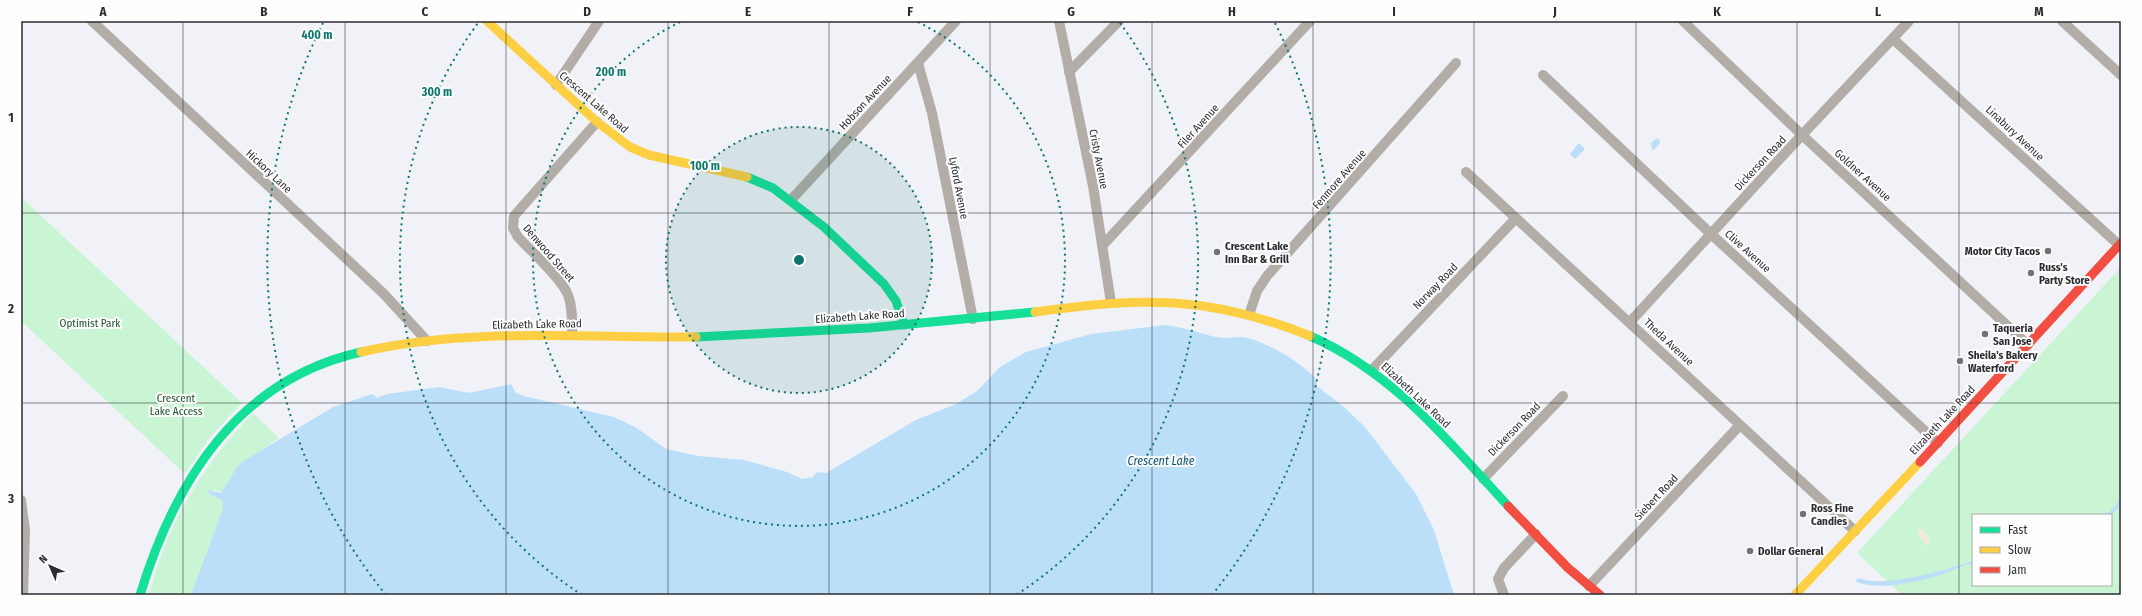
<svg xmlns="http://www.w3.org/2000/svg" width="2142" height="616" viewBox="0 0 2142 616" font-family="'Fira Sans Condensed',sans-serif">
  <rect width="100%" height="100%" fill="#f0f2f8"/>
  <!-- green -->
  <path fill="#caf5d4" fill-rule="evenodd" d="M21 197 242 403 210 437 185 474 21 321Z
    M2121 267V595H1902L1857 553ZM1973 515H2111V585H1973Z
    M253 413 279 438 237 467 223 492 213 490 209 494 223 501 222 511 191 595H149C168 522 201 467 253 413Z"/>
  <!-- sand -->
  <path fill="#f1ecda" d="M1919 529C1926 530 1928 536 1930 542L1927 545 1918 536Z"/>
  <!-- water -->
  <path fill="#bcdff9" d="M1657 138 1660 140V143L1654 150H1652L1651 143Z
    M1579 143 1585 149 1575 159 1570 154Z
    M1165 325C1183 327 1199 333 1216 337 1227 340 1236 335 1247 338 1269 343 1302 363 1317 380V386L1345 408 1365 427 1416 494 1434 530 1454 595H191L222 511 223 501 209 494 208 490 221 493 237 467 242 462 333 407 372 394 377 398 387 394 439 387 469 393 511 384 516 393 524 396 614 417 637 428 666 449 698 456 744 460 787 472 802 479 813 477 817 472 826 473 916 420 956 404 977 391 1000 367 1026 352 1091 334Z
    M2121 499V505L2111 516 2106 515Z
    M1973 561V565C1966 562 1959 568 1953 570 1928 580 1879 593 1855 581L1859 578C1882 589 1949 569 1973 561Z"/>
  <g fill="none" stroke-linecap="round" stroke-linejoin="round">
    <!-- street -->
    <path stroke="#b2aea7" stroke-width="10" d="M92 21 384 294 427 341
      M1059 21 1093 186 1111 303
      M1683 21 1802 135 2028 345
      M2062 21 2121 75
      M1893 39 2119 245
      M918 63 932 113 973 319
      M1069 72 1119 21
      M1543 75 1711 234 1938 443
      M556 85 599 21
      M1466 172 1855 531
      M791 200 956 21
      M1102 246 1310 21
      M1249 315 1257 291 1267 276 1456 63
      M1630 322 1787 151 1909 21
      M572 335C572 322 573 308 568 295 562 279 531 251 518 237L513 228 514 216 597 122
      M1372 370 1516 218
      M1483 479 1563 396
      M21 500 25 530 23 595
      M1589 586 1740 425
      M1504 595 1498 579 1504 568 1536 534"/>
    <!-- fast -->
    <path stroke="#16e098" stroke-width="9" d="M747 177 773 188 824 227 884 284 896 301 904 325
      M1310 336C1393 372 1448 441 1508 506
      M696 337 869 328 1035 312
      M140 595C175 481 237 380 361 352"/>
    <!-- slow -->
    <path stroke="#ffcf43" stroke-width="9" d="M487 21 597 122 630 147 649 155 747 177
      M1035 312C1140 297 1209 295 1310 336
      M361 352C471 327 584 338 696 337
      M1795 595 1920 462"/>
    <!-- jam -->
    <path stroke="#f24e42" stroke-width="9" d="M1920 462 2121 243
      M1508 506 1568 568 1600 595"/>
  </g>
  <!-- grid -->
  <path fill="none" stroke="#2c2d32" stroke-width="1" stroke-opacity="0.55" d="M183 21V595M345 21V595M506 21V595M668 21V595M829 21V595M990 21V595M1152 21V595M1313 21V595M1474 21V595M1636 21V595M1797 21V595M1959 21V595M21 213H2121M21 403H2121"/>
  <!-- distance rings -->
  <circle cx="799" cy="260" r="133" fill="#0f766e" fill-opacity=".12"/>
  <g fill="none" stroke="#0f766e" stroke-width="2" stroke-dasharray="2 4">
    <circle cx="799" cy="260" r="133"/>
    <path d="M918 22A266 266 0 1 1 680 22"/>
    <path d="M582 595A399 399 0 0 1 478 23M1120 23A399 399 0 0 1 1016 595"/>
    <path d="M386 595A532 532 0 0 1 323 23M1275 23A532 532 0 0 1 1212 595"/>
  </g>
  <!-- markers -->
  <g fill="#717277" stroke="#fefefe" stroke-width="1.5">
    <circle cx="2048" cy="251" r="4"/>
    <circle cx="1217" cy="252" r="4"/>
    <circle cx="2031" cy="273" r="4"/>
    <circle cx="1985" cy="334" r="4"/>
    <circle cx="1960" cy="361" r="4"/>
    <circle cx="1803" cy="514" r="4"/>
    <circle cx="1750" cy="551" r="4"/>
  </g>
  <g text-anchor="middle" stroke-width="4" stroke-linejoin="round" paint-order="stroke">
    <!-- street labels -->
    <g font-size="11" fill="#2c2d32" stroke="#fefefe">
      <text transform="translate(594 102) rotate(41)" y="4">Crescent Lake Road</text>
      <text transform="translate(865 102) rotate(-47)" y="4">Hobson Avenue</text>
      <text transform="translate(1198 126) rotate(-48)" y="4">Filer Avenue</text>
      <text transform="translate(2015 133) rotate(43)" y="4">Linabury Avenue</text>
      <text transform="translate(1099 159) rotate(79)" y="4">Cristy Avenue</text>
      <text transform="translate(1760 163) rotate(-47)" y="4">Dickerson Road</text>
      <text transform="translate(269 171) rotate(43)" y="4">Hickory Lane</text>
      <text transform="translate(1863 175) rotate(42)" y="4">Goldner Avenue</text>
      <text transform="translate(1339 179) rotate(-49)" y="4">Fenmore Avenue</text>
      <text transform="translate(959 188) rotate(79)" y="4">Lyford Avenue</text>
      <text transform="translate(1748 251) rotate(42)" y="4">Clive Avenue</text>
      <text transform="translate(549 253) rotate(49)" y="4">Denwood Street</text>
      <text transform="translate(1435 286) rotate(-46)" y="4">Norway Road</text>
      <text transform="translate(860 316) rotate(-4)" y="4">Elizabeth Lake Road</text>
      <text transform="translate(537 324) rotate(-1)" y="4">Elizabeth Lake Road</text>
      <text transform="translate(1669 342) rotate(43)" y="4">Theda Avenue</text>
      <text transform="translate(1416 395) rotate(43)" y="4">Elizabeth Lake Road</text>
      <text transform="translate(1942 420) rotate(-47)" y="4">Elizabeth Lake Road</text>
      <text transform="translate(1514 429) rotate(-46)" y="4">Dickerson Road</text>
      <text transform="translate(1656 497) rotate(-47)" y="4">Siebert Road</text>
    </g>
    <!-- poi labels -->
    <g font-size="11" font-weight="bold" fill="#2c2d32" stroke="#fefefe" text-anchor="start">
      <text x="1225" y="250">Crescent Lake<tspan x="1225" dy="13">Inn Bar &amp; Grill</tspan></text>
      <text x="2040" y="255" text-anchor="end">Motor City Tacos</text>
      <text x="2039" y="271">Russ's<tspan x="2039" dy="13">Party Store</tspan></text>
      <text x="1993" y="332">Taqueria<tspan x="1993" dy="13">San Jose</tspan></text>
      <text x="1968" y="359">Sheila's Bakery<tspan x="1968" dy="13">Waterford</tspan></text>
      <text x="1811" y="512">Ross Fine<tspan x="1811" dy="13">Candies</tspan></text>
      <text x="1758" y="555">Dollar General</text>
    </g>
    <!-- park labels -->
    <g font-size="11" fill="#1c5129" stroke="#fefefe">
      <text x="90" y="327">Optimist Park</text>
      <text x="176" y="402">Crescent<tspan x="176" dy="13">Lake Access</tspan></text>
    </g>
    <!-- water labels -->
    <g font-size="12" font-style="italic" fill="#095175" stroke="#fefefe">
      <text x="1161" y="465">Crescent Lake</text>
    </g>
  </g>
  <circle cx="799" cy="260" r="6" fill="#0f766e" stroke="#fefefe" stroke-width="2"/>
  <g font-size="12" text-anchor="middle" font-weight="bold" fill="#0f766e" stroke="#fefefe" stroke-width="4" stroke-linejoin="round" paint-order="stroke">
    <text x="317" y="39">400 m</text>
    <text x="611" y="76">200 m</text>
    <text x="437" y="96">300 m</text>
    <text x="705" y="170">100 m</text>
  </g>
  <!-- border -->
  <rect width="2142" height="616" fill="none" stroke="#fefefe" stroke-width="44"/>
  <!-- legend -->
  <rect x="1972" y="514" width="140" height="72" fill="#fefefe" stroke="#aaaaac"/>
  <rect x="1980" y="527" width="20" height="6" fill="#16e098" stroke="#aaaaac"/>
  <text x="2008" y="534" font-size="12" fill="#2c2d32">Fast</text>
  <rect x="1980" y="547" width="20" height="6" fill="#ffcf43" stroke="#aaaaac"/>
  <text x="2008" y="554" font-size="12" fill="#2c2d32">Slow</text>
  <rect x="1980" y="567" width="20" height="6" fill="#f24e42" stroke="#aaaaac"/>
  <text x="2008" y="574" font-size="12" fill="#2c2d32">Jam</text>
  <!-- north arrow -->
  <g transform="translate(50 566) rotate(315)" stroke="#fefefe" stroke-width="3" paint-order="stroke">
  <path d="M0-3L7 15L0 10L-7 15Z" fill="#2c2d32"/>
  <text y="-6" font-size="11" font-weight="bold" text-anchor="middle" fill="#2c2d32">N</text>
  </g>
  <rect x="22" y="22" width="2098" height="572" fill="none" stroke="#2c2d32" stroke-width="1.5"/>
  <g font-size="13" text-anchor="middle" font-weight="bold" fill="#2c2d32">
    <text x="103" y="16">A</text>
    <text x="264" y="16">B</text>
    <text x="425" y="16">C</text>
    <text x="587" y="16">D</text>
    <text x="748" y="16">E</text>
    <text x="910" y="16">F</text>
    <text x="1071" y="16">G</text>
    <text x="1232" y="16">H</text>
    <text x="1394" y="16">I</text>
    <text x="1555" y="16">J</text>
    <text x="1717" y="16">K</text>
    <text x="1878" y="16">L</text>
    <text x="2039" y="16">M</text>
    <text x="11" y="122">1</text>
    <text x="11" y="313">2</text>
    <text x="11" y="503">3</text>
  </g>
</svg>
